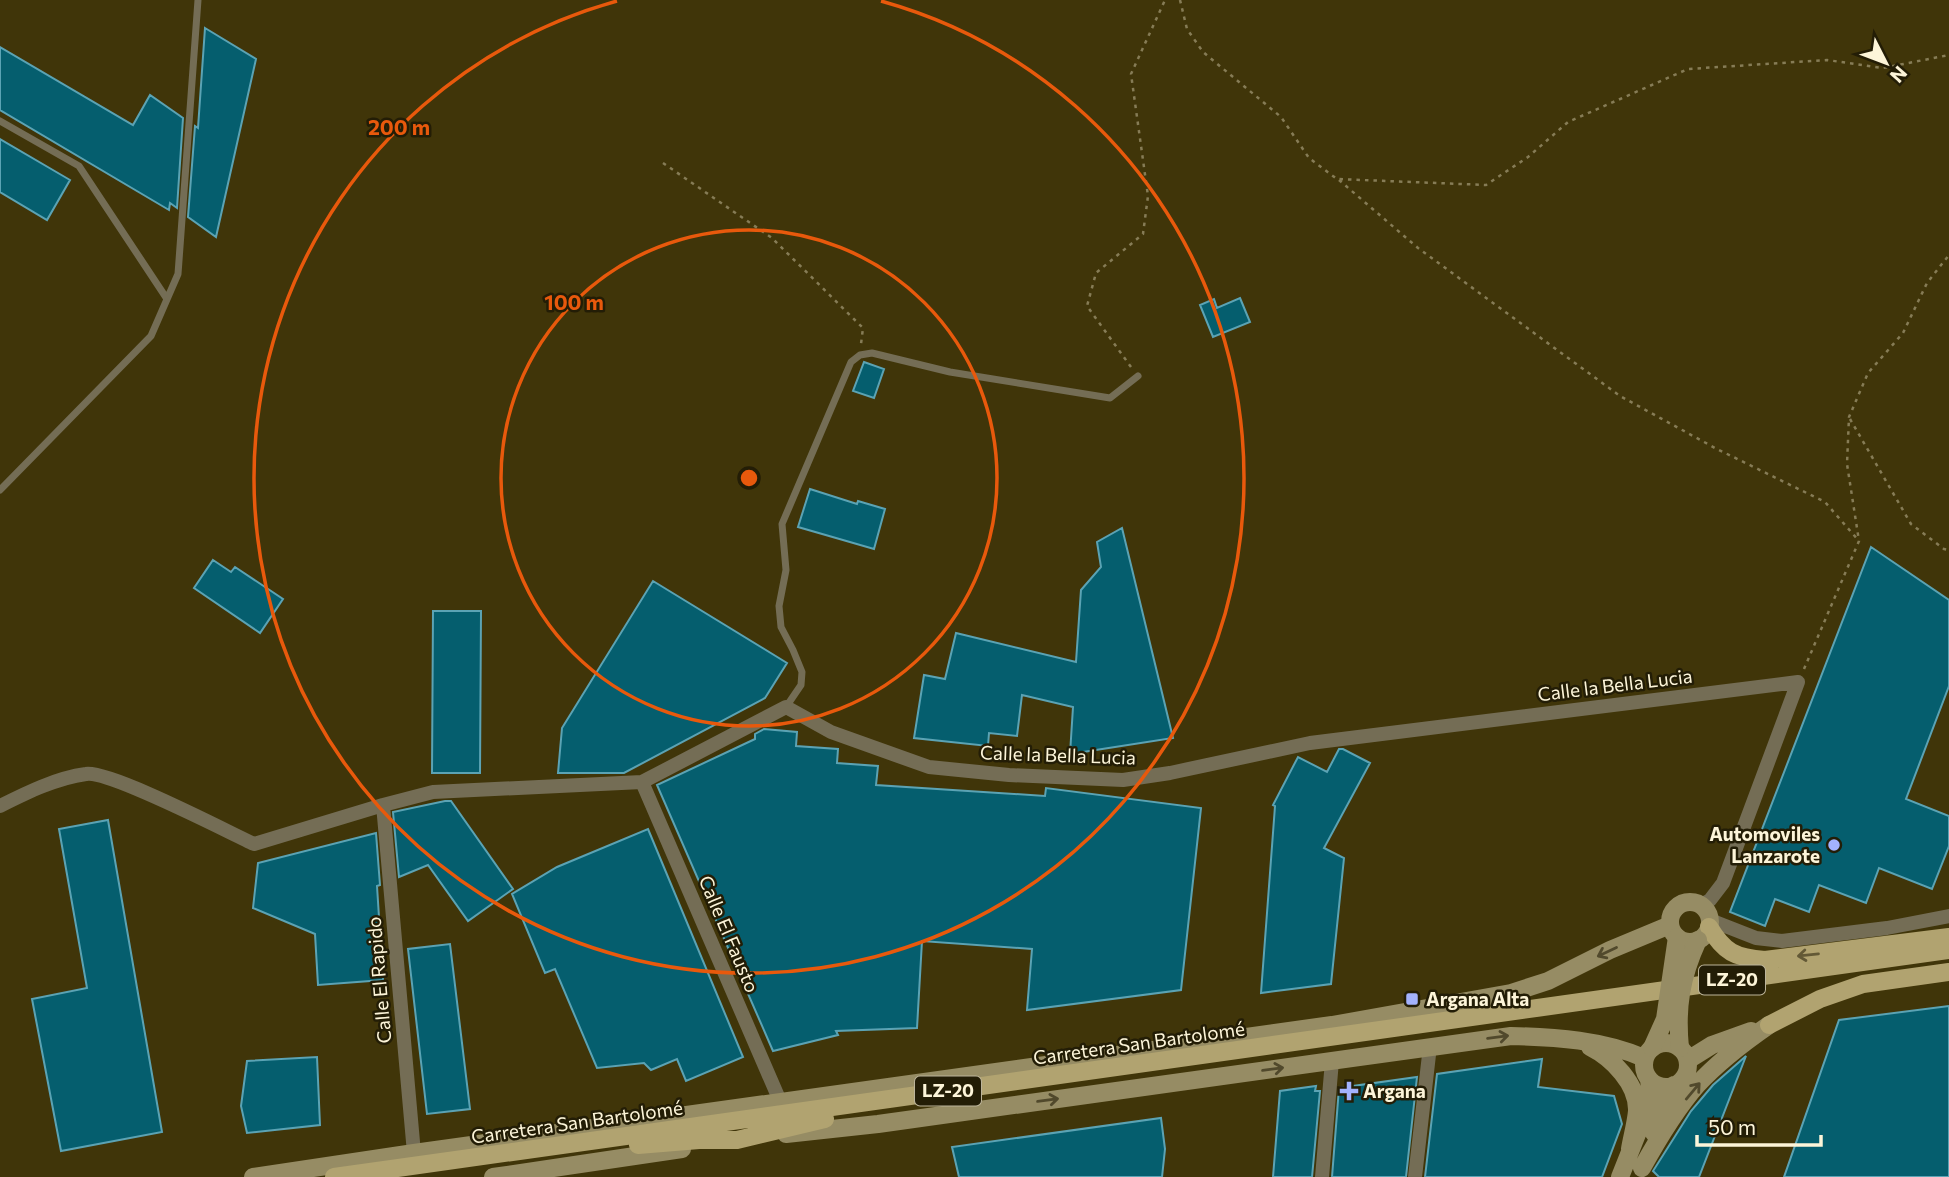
<svg xmlns="http://www.w3.org/2000/svg" width="1949" height="1177" viewBox="0 0 1949 1177" font-family="Commissioner,sans-serif">
  <rect width="100%" height="100%" fill="#403509"/>
  <!-- building -->
  <path fill="#055e6e" stroke="#5ba3b4" stroke-width="2" d="M205 28 256 59 216 237 188 217 195 126 198 128Z
    M0 47 133 125 150 95 183 118 177 208 170 203 169 210 0 110Z
    M0 139 70 180 47 220 0 192Z
    M1240 298 1250 322 1213 337 1200 305 1214 299 1217 308Z
    M864 362 884 369 874 398 853 391Z
    M810 489 857 504 858 501 885 509 874 549 798 527Z
    M1122 528 1173 738 1070 754 1073 707 1022 695 1017 736 989 733 988 746 914 738 924 675 945 679 956 633 1076 662 1081 590 1101 567 1097 542Z
    M1871 547 1949 600V686L1906 799 1949 816V846L1932 889 1879 868 1866 903 1819 885 1809 912 1775 899 1765 926 1730 912Z
    M213 560 231 572 235 567 283 599 260 633 194 588Z
    M653 581 787 663 765 698 624 773H558L562 728Z
    M433 611H481L480 773H432Z
    M764 729 797 732 796 746 838 749 837 763 878 766 876 785 1045 796 1046 788 1201 808 1181 990 1027 1010 1032 949 922 941 917 1028 836 1031 838 1035 773 1051 657 785 755 739V734Z
    M1339 749H1343L1370 763 1324 848 1344 858 1331 984 1261 993 1275 806 1273 805 1298 757 1327 772Z
    M445 801H451L513 889 468 921 428 865 399 877 393 812Z
    M108 820 162 1132 61 1151 32 999 87 988 59 829Z
    M648 829 743 1057 686 1081 677 1059 651 1070 644 1063 597 1068 555 969 545 973 512 894 557 867Z
    M376 833 380 885 377 886 383 980 318 985 315 934 253 908 258 863Z
    M450 944 470 1109 427 1114 408 949Z
    M1949 1006V1177H1784L1839 1020Z
    M1746 1056 1699 1177H1659L1653 1171 1691 1111 1713 1085Z
    M317 1057 320 1125 247 1133 241 1106 247 1061Z
    M1542 1059 1538 1087 1614 1096 1622 1124 1602 1177H1425L1437 1074Z
    M1417 1077 1406 1177H1332L1339 1088Z
    M1316 1086 1315 1091H1320L1312 1177H1273L1280 1091Z
    M1161 1118 1165 1149 1162 1177H959L952 1147Z"/>
  <g fill="none" stroke-linecap="round" stroke-linejoin="round">
    <!-- path -->
    <path stroke="#867c56" stroke-width="2.5" stroke-dasharray="3.5 5" stroke-linecap="butt" d="M1180 0 1187 29 1203 52 1281 117 1309 158 1337 179 1486 185 1528 157 1568 122 1688 69 1827 60 1883 68 1949 55
      M663 163 772 238 863 328 861 344
      M1339 180 1418 248 1620 396 1715 448 1825 502 1859 541
      M1131 367 1087 306 1096 273 1143 234 1148 196 1131 74 1165 0
      M1850 419 1911 524 1944 549 1949 550
      M1804 669 1859 541 1847 464 1849 417 1868 373 1903 333 1927 283 1949 255"/>
    <!-- lane -->
    <path stroke="#746d55" stroke-width="7" d="M0 121 79 166 167 299
      M0 490 151 336 178 274 198 0
      M786 707 801 685 802 672 793 650 781 627 779 606 786 570 782 524 851 362 860 355 872 353 950 372 1110 398 1138 376"/>
    <!-- street -->
    <path stroke="#746d55" stroke-width="14" d="M642 782 780 1101
      M383 805 414 1153
      M0 806C26 793 56 778 86 774 109 770 226 831 254 844L383 805 433 792 642 782 786 707 831 732 929 767 1009 775 1123 780 1170 773 1310 743 1798 682 1723 883 1710 900 1701 905
      M1710 920 1756 938 1782 941 1887 928 1949 916
      M1322 1177 1332 1061
      M1415 1177 1430 1046"/>
    <!-- secondary -->
    <path stroke="#968c64" stroke-width="18" d="M1670 922a20 20 0 1 1 40 0a20 20 0 1 1-40 0Z
      M1644 1065a22 22 0 1 1 44 0a22 22 0 1 1-44 0Z
      M1590 1047C1612 1058 1638 1084 1637 1111 1636 1123 1632 1137 1630 1149
      M1688 1060 1712 1045 1751 1031
      M1654 1133 1666 1099 1674 1085
      M786 1134 878 1124 1511 1036C1556 1037 1603 1040 1644 1058
      M1642 1168C1658 1139 1675 1110 1697 1085 1718 1062 1743 1043 1769 1025
      M253 1177 414 1153 1332 1025 1511 993 1548 981 1610 950 1670 925
      M493 1177 682 1149
      M1620 1177 1649 1104 1651 1094 1649 1080"/>
    <!-- primary -->
    <path stroke="#b1a370" stroke-width="18" d="M1709 927C1724 952 1735 958 1765 960L1949 937
      M1769 1025 1820 999 1863 984 1949 972
      M638 1145 699 1140H737L825 1119
      M334 1177 1949 950"/>
    <!-- secondary-bridge -->
    <path stroke="#968c64" stroke-width="18" d="M1652 1048 1665 1019 1677 937
      M1680 1048C1676 1007 1681 977 1698 940"/>
  </g>
  <!-- one-way arrows -->
  <defs><path id="oneway-shaft" d="M-6 0H5M1.5-3L5.5 0L1.5 3" fill="none" stroke-width="1.6" stroke-linecap="round" stroke-linejoin="round" transform="scale(1.75)"/></defs>
  <g stroke="#51492c">
    <use href="#oneway-shaft" transform="translate(1607 952) rotate(155)"/>
    <use href="#oneway-shaft" transform="translate(1498 1037) rotate(-7)"/>
    <use href="#oneway-shaft" transform="translate(1273 1069) rotate(-8)"/>
    <use href="#oneway-shaft" transform="translate(1693 1091) rotate(-50)"/>
    <use href="#oneway-shaft" transform="translate(1048 1100) rotate(-8)"/>
  </g>
  <use stroke="#635936" href="#oneway-shaft" transform="translate(1808 955) rotate(174)"/>
  <!-- distance rings -->
  <g fill="none" stroke="#e8590c" stroke-width="3.5">
    <circle cx="749" cy="478" r="248"/>
    <path d="M881 1A495 495 0 1 1 617 1"/>
  </g>
  <!-- markers -->
  <g fill="#a3b2fd" stroke="#231d06" stroke-width="2.5">
    <circle cx="1834" cy="845" r="7"/>
    <rect x="1405" y="992" width="14" height="14" rx="3.5"/>
    <path d="M1345.5 1080.5h7v7h7v7h-7v7h-7v-7h-7v-7h7z"/>
  </g>
  <g text-anchor="middle" stroke-width="5" stroke-linejoin="round" paint-order="stroke">
    <!-- shield labels -->
    <g fill="#231d06" stroke="#bcb49a" stroke-width="2">
      <rect x="1699" y="965.5" width="66" height="29" rx="5"/>
      <rect x="915" y="1076.5" width="66" height="29" rx="5"/>
    </g>
    <g font-size="18" font-weight="bold" fill="#fdf5d9">
      <text x="1732" y="986">LZ-20</text>
      <text x="948" y="1097">LZ-20</text>
    </g>
    <!-- street labels -->
    <g font-size="19" fill="#fdf5d9" stroke="#231d06">
      <text transform="translate(1615 685) rotate(-7)" y="7">Calle la Bella Lucia</text>
      <text transform="translate(1058 755) rotate(2)" y="7">Calle la Bella Lucia</text>
      <text transform="translate(729 934) rotate(67)" y="7">Calle El Fausto</text>
      <text transform="translate(379 980) rotate(-95)" y="7">Calle El Rapido</text>
      <text transform="translate(1139 1043) rotate(-8)" y="7">Carretera San Bartolomé</text>
      <text transform="translate(577 1122) rotate(-8)" y="7">Carretera San Bartolomé</text>
    </g>
    <!-- poi labels -->
    <g font-size="19" font-weight="bold" fill="#fdf5d9" stroke="#231d06" text-anchor="start">
      <text x="1820" y="841" text-anchor="end">Automoviles<tspan x="1820" dy="22">Lanzarote</tspan></text>
      <text x="1426" y="1006">Argana Alta</text>
      <text x="1363" y="1098">Argana</text>
    </g>
  </g>
  <circle cx="749" cy="478" r="10" fill="#e8590c" stroke="#231d06" stroke-width="3.5"/>
  <g font-size="21" text-anchor="middle" font-weight="bold" fill="#e8590c" stroke="#231d06" stroke-width="5" stroke-linejoin="round" paint-order="stroke">
    <text x="399" y="135">200 m</text>
    <text x="574" y="310">100 m</text>
  </g>
  <!-- north arrow -->
  <g transform="translate(1886 63) rotate(132)" stroke="#231d06" stroke-width="5" paint-order="stroke">
  <path d="M0-5L12 26L0 18L-12 26Z" fill="#fdf5d9"/>
  <text y="-10" font-size="19" font-weight="bold" text-anchor="middle" fill="#fdf5d9">N</text>
  </g>
  <!-- scale -->
  <path d="M1697 1135v10h124v-10" fill="none" stroke="#fdf5d9" stroke-width="3.5"/>
  <text x="1708" y="1135" font-size="21" fill="#fdf5d9" stroke="#231d06" stroke-width="5" paint-order="stroke">50 m</text>
</svg>
